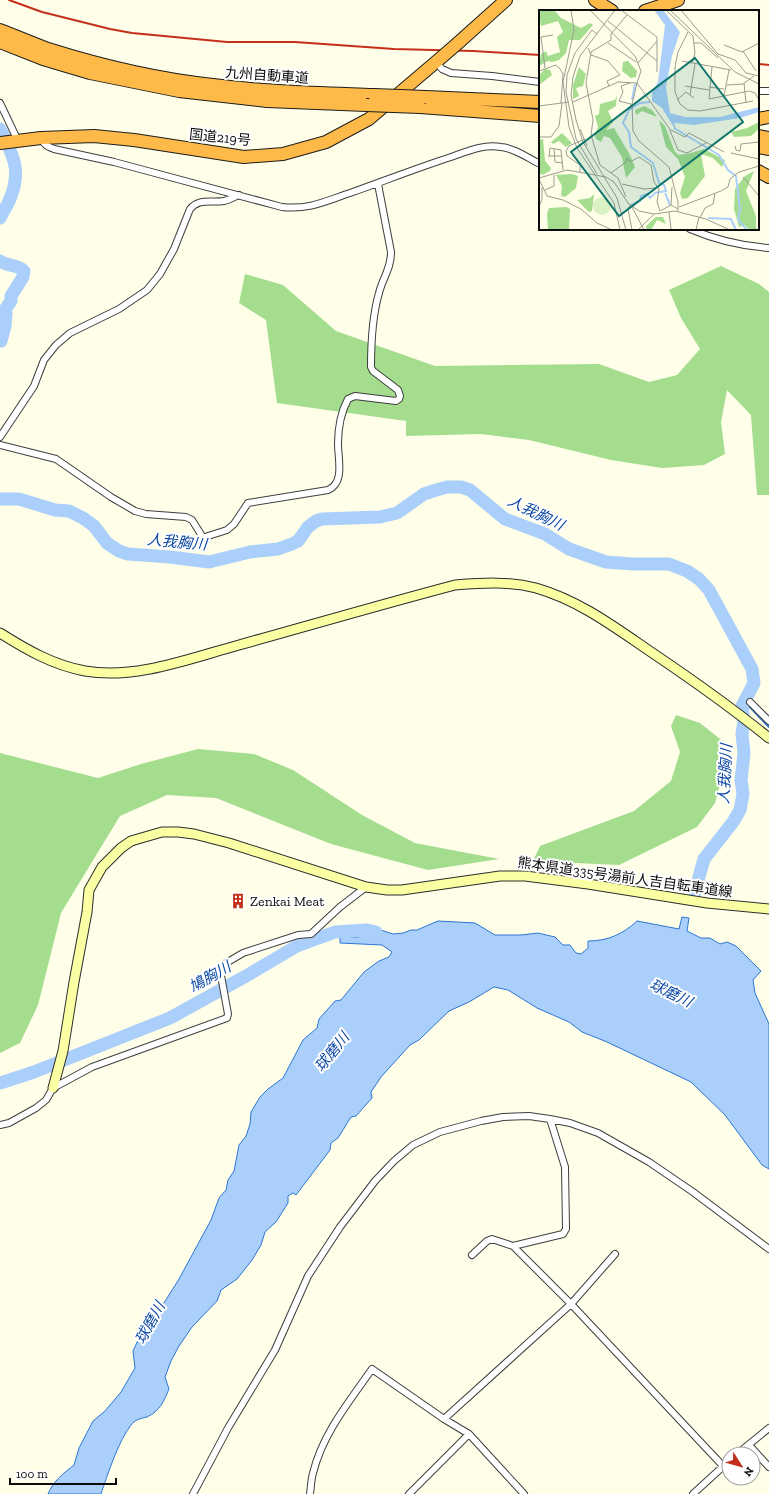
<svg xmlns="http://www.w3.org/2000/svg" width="769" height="1494" viewBox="0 0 769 1494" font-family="'Zilla Slab','Noto Sans JP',serif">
  <rect width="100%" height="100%" fill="#fffee9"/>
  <!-- forest -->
  <path fill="#a5dd8f" d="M721 266 759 284 769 292V495H757L751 415 727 390 721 422 725 454 704 465 662 468 611 460 529 440 481 434 406 436V421L277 403 266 320 239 303 245 274 283 285 336 331 435 366 599 364 649 382 677 375 700 349 681 318 669 290Z
    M676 715 700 723 720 739 722 777 715 803 697 827 619 865 533 861 540 846 634 811 671 781 680 752 671 726Z
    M198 749 254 754 293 770 362 815 415 843 499 859 428 870 331 844 216 798 167 795 120 816 61 913 38 1005 20 1043 0 1053V753L98 778 141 764Z"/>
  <!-- water -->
  <path fill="#aacffa" stroke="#2c76d6" d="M682 917 689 918 687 931 701 938H710L720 944 727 942 736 946 761 971 753 980 755 993 769 1024V1169L762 1165 725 1115 691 1082 607 1042 582 1032 569 1022 537 1008 508 990 494 987 469 1002 449 1011 419 1040 410 1045 381 1077 371 1092 372 1098 356 1116 351 1117 338 1138 331 1143 330 1150 296 1195 293 1193 288 1196V1203L276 1222 265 1232 261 1245 252 1260 237 1279 221 1290 217 1301 192 1327 179 1346 171 1361 165 1377 169 1389C164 1401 160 1411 147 1417 143 1418 138 1419 135 1421 121 1433 107 1476 101 1494H48C53 1481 64 1473 74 1465L79 1448 93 1421 105 1411 121 1392 135 1368 133 1351 139 1338 162 1306 179 1279 211 1220 219 1198 226 1190 228 1180 234 1171 239 1145 246 1136 250 1124 251 1112 260 1097 268 1089 283 1078 303 1040 317 1028 319 1019 335 1001 341 1000 364 972 379 961 389 957 392 952 382 945 340 943V935L342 927 351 937H359V929L381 930 393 934 403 933 411 930H417L438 921 475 923 495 935H521L538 933 555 937 563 945H570L576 953 581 954 588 948V941C608 941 623 934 637 921L679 929Z"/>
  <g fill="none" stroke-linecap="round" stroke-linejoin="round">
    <!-- stream -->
    <path stroke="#2c76d6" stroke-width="2" d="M744 701 769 727"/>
    <!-- river -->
    <path stroke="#aacffa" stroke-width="13" d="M0 129C13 155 22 170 10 199 7 206 3 212 0 218
      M0 261C8 267 17 264 24 271L23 277 11 296V301L4 311 6 313 5 326 1 341H0
      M0 499H19L55 510 69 511 83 518 94 526 107 543 119 551 128 554 170 557 209 562 250 552 278 549 292 544 298 541 308 527 316 521 322 519 380 517 397 513 424 494 433 491 447 487H461L470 490 505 519 545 534 569 549 606 562 633 564H669L687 571 699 579 709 590 752 669 754 683 742 706 744 721 742 734 744 753 741 780 743 794 740 810 733 822 704 859 694 895
      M0 1083 34 1072 170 1018 246 976 297 946 335 932 367 930 376 932"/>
    <defs>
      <path id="street" d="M436 62 442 69 451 73 492 76 540 82
        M758 91H769
        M0 103 18 141
        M41 138C44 145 47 146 54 149L114 162 282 207C309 210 326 201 350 193 384 181 417 168 451 157 468 151 483 144 501 147 514 148 528 158 540 164
        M690 229C716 240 740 246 769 248
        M0 437 34 386 44 360 56 345 70 333 119 309 147 290 160 274 174 249 190 209C199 198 211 203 224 201 229 200 234 197 239 195
        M0 445 56 459 111 497 135 511 146 514 186 517 192 520 202 536 205 537 227 530 234 524 248 503 328 490C345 483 338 459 338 444 338 429 341 412 348 399L355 396 396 401 399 399 400 396 398 390 373 371 371 367C371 342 372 317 379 293 383 277 391 269 391 252L378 184
        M750 702 769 721
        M0 1125 9 1123 36 1108 46 1100 53 1088 92 1067 227 1018 228 1014 220 970 226 963 243 953 298 935 311 934 340 907 366 887
        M513 1246 563 1234 566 1229 565 1167 550 1119
        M472 1255 487 1241 492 1239 513 1246 571 1304 723 1466
        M444 1419 571 1304 615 1254
        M749 1445 769 1467
        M737 1454 769 1428
        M193 1494 228 1428 275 1350 308 1276 340 1227 375 1181 394 1161 413 1145 440 1132 481 1121 503 1117 529 1116 550 1119 570 1123 598 1133 649 1162 693 1192 769 1249
        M310 1494C311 1487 311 1480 313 1473 323 1433 349 1402 372 1369L444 1419 469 1434 524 1494
        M409 1494 469 1434
        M693 1494 729 1461"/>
      <path id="secondary" d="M0 633C27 650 53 665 85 671 135 680 191 658 239 645 311 625 383 604 455 585 482 583 509 581 536 588 581 601 617 629 654 654 694 681 732 708 769 738
        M53 1088 63 1051 74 982 87 912 89 890 102 867 121 848 131 841 162 832H178L194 834 229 843 366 887 387 890H402L500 876H525L588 884 707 903 769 909"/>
      <path id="highway" d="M595 0 612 11
        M645 11 678 0
        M0 30C16 36 32 43 48 49 102 66 157 79 213 85 267 92 320 93 374 95
        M0 42 43 59 90 73 179 91 267 101 366 105
        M458 43 506 0
        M426 97 540 102
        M420 107 540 116
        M758 119 769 117
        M758 136 769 138
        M0 143 41 138 94 136 134 140 244 157 283 154 326 142 369 119 443 56
        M758 147 769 149
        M758 171 769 177"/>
    </defs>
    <!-- street casing -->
    <use href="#street" stroke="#3e3e3e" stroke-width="8"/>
    <!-- secondary casing -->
    <use href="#secondary" stroke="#2d2d2d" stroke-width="11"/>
    <!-- highway casing -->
    <use href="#highway" stroke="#1c1c1c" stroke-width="14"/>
    <!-- street -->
    <use href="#street" stroke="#fff" stroke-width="6"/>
    <!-- secondary -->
    <use href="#secondary" stroke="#faffa4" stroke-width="9"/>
    <!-- highway -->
    <use href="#highway" stroke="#feba48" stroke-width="12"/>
    <!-- rail -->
    <path stroke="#c32f1b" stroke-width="2" d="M9 0 42 12 110 29 132 33 227 42H295L394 49 473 51 540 55
      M758 64 769 65"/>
    <defs>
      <path id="highway-bridge" d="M443 56 458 43
        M374 95 426 97
        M366 105 420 107"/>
    </defs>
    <!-- highway-bridge casing -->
    <use href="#highway-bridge" stroke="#1c1c1c" stroke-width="14" stroke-linecap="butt"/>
    <!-- highway-bridge -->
    <use href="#highway-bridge" stroke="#feba48" stroke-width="12"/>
  </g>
  <!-- icons -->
  <defs>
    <symbol id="building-bare" viewBox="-9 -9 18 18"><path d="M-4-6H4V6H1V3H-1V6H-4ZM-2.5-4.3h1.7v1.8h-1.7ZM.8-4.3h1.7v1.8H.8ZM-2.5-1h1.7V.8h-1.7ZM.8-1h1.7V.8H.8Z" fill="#c32f1b" stroke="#fff" stroke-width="2.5" paint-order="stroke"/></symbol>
  </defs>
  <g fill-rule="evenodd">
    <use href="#building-bare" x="227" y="890" width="22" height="22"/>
  </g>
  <g text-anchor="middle" stroke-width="4" stroke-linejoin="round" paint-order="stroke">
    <!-- street labels -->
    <g font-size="14" fill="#0b0b0b" stroke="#fff">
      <text transform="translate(267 75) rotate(4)" y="5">九州自動車道</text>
      <text transform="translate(220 137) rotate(6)" y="5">国道219号</text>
      <text transform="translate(625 877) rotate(8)" y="5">熊本県道335号湯前人吉自転車道線</text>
    </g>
    <!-- poi labels -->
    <g font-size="14" fill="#0b0b0b" stroke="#fff" text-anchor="start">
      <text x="250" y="906">Zenkai Meat</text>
    </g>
    <!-- water labels -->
    <g font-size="15" font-style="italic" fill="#0d49a4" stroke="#fff">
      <text transform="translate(536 513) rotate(26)" y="5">人我胸川</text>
      <text transform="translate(177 542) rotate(5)" y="5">人我胸川</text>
      <text transform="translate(725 774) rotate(-87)" y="5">人我胸川</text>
      <text transform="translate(210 977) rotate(-30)" y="5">鳩胸川</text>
      <text transform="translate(671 993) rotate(26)" y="5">球磨川</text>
      <text transform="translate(332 1052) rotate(-51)" y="5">球磨川</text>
      <text transform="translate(150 1323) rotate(-61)" y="5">球磨川</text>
    </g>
  </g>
  <!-- overview -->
  <g transform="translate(539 10)">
    <rect width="220" height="220" fill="#fffee9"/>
    <path d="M3 0H15L22 8 42 18 51 13 54 15 41 30H30L27 43 20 50 13 52 9 51 0 56 2 44 7 41 9 46 21 42 18 27 24 22 19 11 2 16 0 3ZM89 51 98 61 97 67 92 68 83 61 84 52ZM40 57 47 64 44 76 37 78 40 86 34 89V75ZM6 59 11 60 13 65 0 75V65ZM78 85 77 96 69 101 74 112 67 120 75 118 91 145 96 157 87 168 83 147 71 128 65 126 62 132 57 129 56 125 59 117 56 106 60 104 61 94 76 90ZM105 96 113 100 118 107 103 101 97 105 96 100ZM120 110 126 116 136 142 140 145 152 143 165 139 186 150 183 157 174 148 162 144 166 166 149 188 143 189 141 183 146 167 139 149 127 137ZM220 112V119L212 126 195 127 192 122 208 118ZM23 123 33 133 27 137 20 131 14 134 12 132ZM4 129 6 151 12 158 11 161 3 165 0 162V130ZM215 161 207 181 217 206V218L219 220H211L205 215 200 217 195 199 196 179 206 166ZM33 164 39 166 37 178 26 187 22 186 23 176 17 165ZM55 184 53 201 50 202 38 190 51 188ZM27 197 31 199 30 220H9L8 204 10 198ZM117 207H124L127 214 118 210 112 220H108L107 216Z" fill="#a5dd8f"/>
    <path d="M54 196a9 9 0 1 1 18 0a9 9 0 1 1-18 0Z" fill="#daf2c3"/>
    <path d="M115 0H124L141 22 133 46 127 77 131 103 146 107H181L220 97V102L201 108 155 115 135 113 137 118 136 119 123 98 113 91V82L119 72 126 15Z" fill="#aacffa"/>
    <path fill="none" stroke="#aacffa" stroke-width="2" d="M93 90 96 74M135 118 180 145 189 160 197 166 201 199 199 210 208 220M126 183 131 195M92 195 101 191 102 186 108 184 111 188 116 183 127 181 125 175 120 173 114 153 92 137 90 122 84 113 90 100 101 93 111 92M169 208 192 209 197 220"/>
    <path fill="none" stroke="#9d9d90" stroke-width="1" d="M32 0 35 20 24 72 30 117 38 138 75 193 81 220M51 0 96 46 102 61 98 73 130 118 139 140 148 143 167 133M76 0 41 46 34 67 32 85 37 110 44 132 78 188 87 220M82 0 118 27V31L99 53M127 0 154 26 156 43 153 53M131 0 196 62 220 74M142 0 179 44 196 50 207 63 220 66M69 11 118 51M149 22 139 42 136 57V82L141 94 149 100 161 101 214 91M58 24 53 20 36 43 28 65 27 82 37 129 58 164M69 33 97 52M155 33H162L179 48M185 35 203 42 220 33M49 38 52 45 69 51 81 65 68 71 70 76M204 41 217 61M143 51 192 60M173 57 170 89 210 81 216 83 220 90M6 58 2 27 14 25M0 61 17 55 21 59 24 64 22 93M118 62V31M91 73 82 76 84 82 80 91 92 94 91 99M205 73 207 93M188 75 204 74 215 66M146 76 170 80M170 77 185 79M151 85 156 54M185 86 190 60M138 90 147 82 155 88M34 92 79 72 98 73 93 94 94 121 100 131 130 157 139 192V201M0 96 30 92M41 119 48 136M132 120 146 127 150 123 185 142M0 127H12L20 116 23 93M196 136 197 140 201 141 202 134 220 132M15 139 16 152 24 153M192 143 220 149M10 146H23M10 147 11 138 22 140 24 160M41 162V155L28 146 27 141 30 136 46 129M72 163 87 152 88 148 91 152 100 147 112 155 115 172 120 179 118 192 121 201M204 167 220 186M0 168 28 160 67 167 75 172 89 193 100 201 115 204 136 201 167 209 191 220M0 169 8 186 24 190 42 199 58 213 73 220M83 174 105 179 117 178M133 177 132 195 139 199M6 180 15 176V165M87 187 79 168 61 155 52 125 54 110 47 73 52 42 72 30V24L88 5M91 195 89 199 93 220M0 197 3 189V177M93 197 105 220M140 197 182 181 189 177 191 169 200 162 220 156M121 201 132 195M130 202 132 219 135 220M161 208 166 198 174 194 176 184M99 220 115 204M157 220 160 207"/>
    <path fill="#0f766e" fill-opacity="0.15" stroke="#0f766e" stroke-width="2" d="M156 48 204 112 80 206 32 142Z"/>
    <rect width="220" height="220" fill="none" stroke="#0b0b0b" stroke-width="2"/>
  </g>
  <!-- north arrow -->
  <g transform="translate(741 1466) rotate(127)"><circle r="19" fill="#ffffff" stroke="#9d9d9d"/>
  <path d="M0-3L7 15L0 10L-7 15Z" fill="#c32f1b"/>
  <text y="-6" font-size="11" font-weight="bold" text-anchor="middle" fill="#0b0b0b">N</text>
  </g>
  <!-- scale -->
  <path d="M10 1478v6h106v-6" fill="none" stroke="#0b0b0b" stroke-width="2"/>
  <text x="16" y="1478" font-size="12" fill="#0b0b0b" stroke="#ffffff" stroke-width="3" paint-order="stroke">100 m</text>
</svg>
